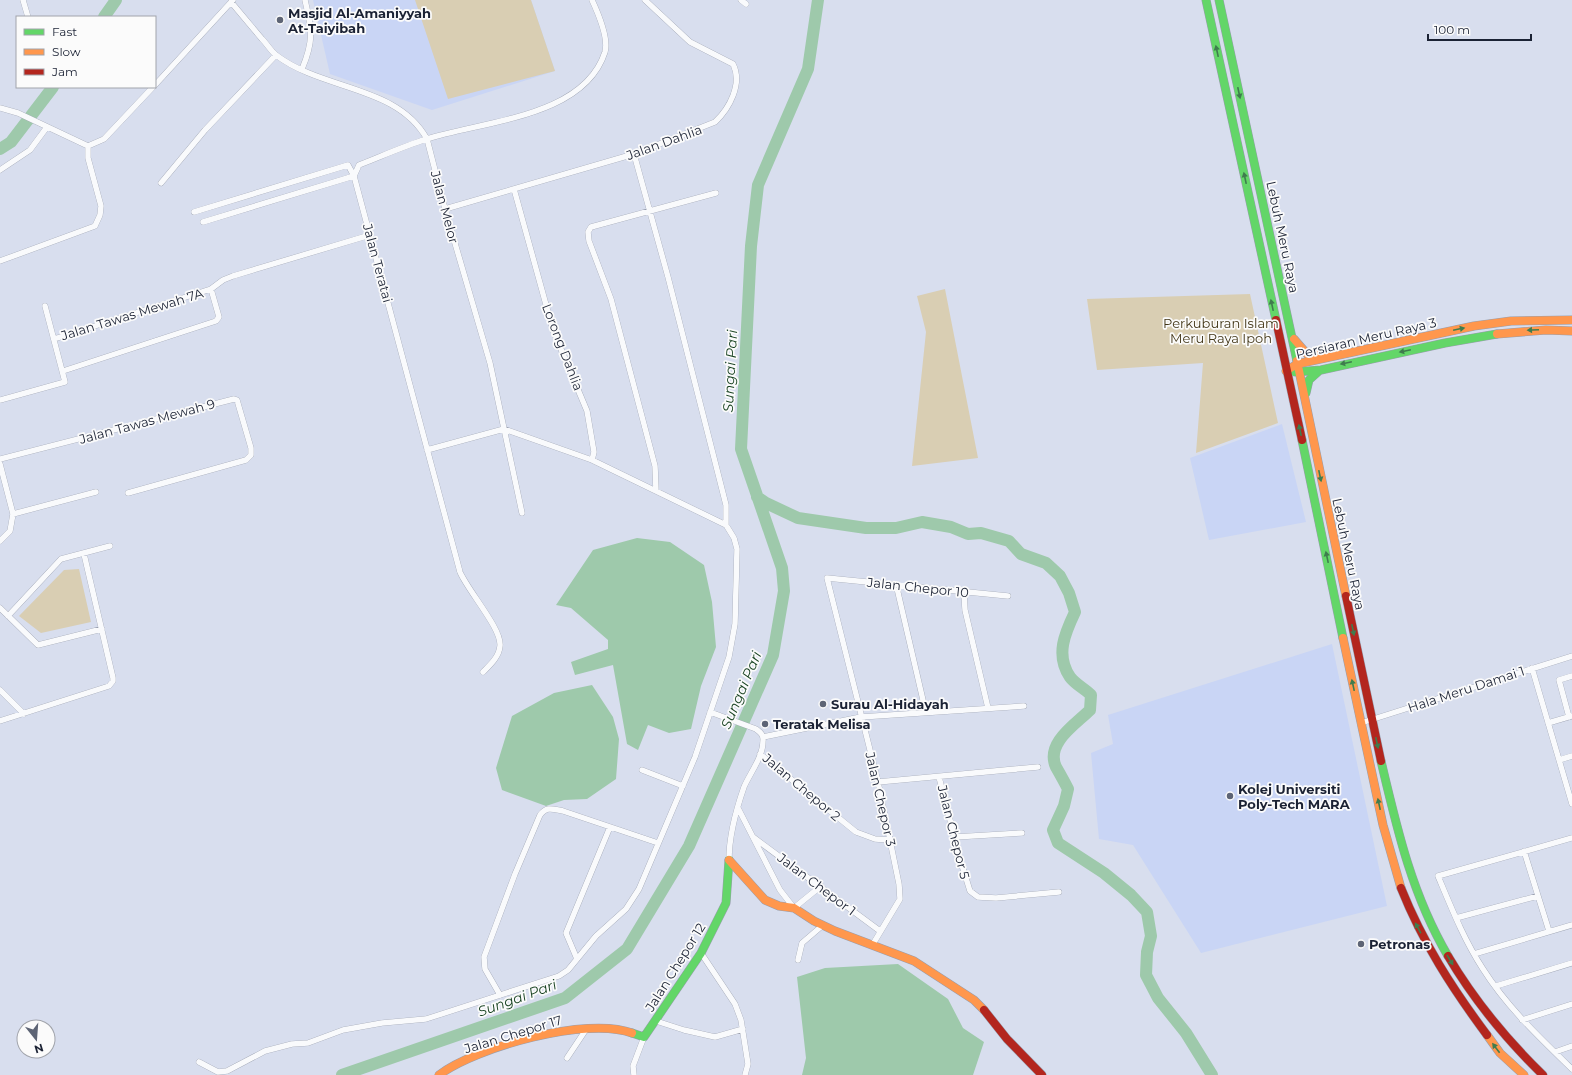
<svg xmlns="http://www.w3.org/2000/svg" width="1572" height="1075" viewBox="0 0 1572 1075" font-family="Montserrat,sans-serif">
  <rect width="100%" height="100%" fill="#d8deee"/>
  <!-- built -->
  <path fill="#c9d5f5" d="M313 0H531L555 71 432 110 330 74Z
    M1282 424 1306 522 1209 540 1190 458Z
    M1332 644 1387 906 1201 953 1133 845 1099 839 1091 753 1113 744 1108 715Z"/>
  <!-- green -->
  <path fill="#d9ceb3" d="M415 0H531L555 71 448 99Z
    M945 289 978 458 912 466 926 332 917 296Z
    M1250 294 1278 423 1196 453 1203 363 1097 370 1087 299Z
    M79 569 91 622 41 633 19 616 64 570Z"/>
  <!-- water -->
  <path fill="#9ec9ab" d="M637 538 670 542 704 565 712 602 716 647 701 686 691 729 669 733 648 725 638 750 627 744 613 665 575 675 571 662 608 649V640L571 608 556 605 593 550Z
    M592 685 613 717 619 739 616 779 587 799 564 800 546 806 502 790 496 768 512 716 554 693Z
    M898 964 948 999 963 1028 984 1042 973 1075H802L806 1058 797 977 825 968Z"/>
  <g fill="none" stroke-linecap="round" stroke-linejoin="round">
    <!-- river -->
    <path stroke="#9ec9ab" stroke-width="12" d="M104 17 116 0
      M0 149 11 142 53 87
      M757 497 766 503 798 518 866 528H896L922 522 951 527 968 534 981 533 1009 541 1021 554 1046 563 1060 576 1069 593 1075 612C1065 633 1055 655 1070 677 1075 684 1085 689 1091 695L1090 710C1076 724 1045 743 1056 767 1060 774 1064 781 1068 789L1064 806 1053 830 1058 843 1104 873 1131 895 1147 912 1151 936 1147 952 1146 975 1158 998 1186 1033 1212 1075
      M342 1075 565 998 627 949 689 846 773 655 784 591 782 568 741 449 751 246 758 185 808 69 818 0"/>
    <defs>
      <path id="street" d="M23 0 28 17
        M741 0 746 4
        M231 2C241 14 252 27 262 39 267 44 271 51 276 55 323 91 397 85 427 139L445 209 490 363 522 513
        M302 69C314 41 312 29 305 0
        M155 85 233 0
        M0 108 18 113 88 146 104 139 153 87
        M634 154 668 277 726 505V525
        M0 170 30 150 47 127
        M354 176 359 165C382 156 404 146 427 139 482 121 584 118 605 52 609 38 598 13 592 0
        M161 183 205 130 276 55
        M514 189 553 330 587 411 594 452 592 460
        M445 209 634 154 715 122C729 109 743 84 733 64L690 42 645 0
        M194 212 348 165 354 176 460 572C468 591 502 629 500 646 499 657 490 665 483 672
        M203 222 354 176
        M0 261 95 226 100 215 101 206 88 158V146
        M54 339 211 289 223 280 233 276 370 235
        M63 371 216 321 219 317 211 289
        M0 400 65 382 45 306
        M0 459 234 399 237 400 251 448V455L246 460 128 493
        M0 464 13 514 10 531 0 541
        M656 490 655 466 611 299 589 241 588 232 591 227 716 193
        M13 514 96 492
        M896 584 926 713
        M964 592 965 610 988 708
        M0 608 38 645 102 629
        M8 616 61 559 110 546
        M1532 668 1572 804
        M0 690 24 714
        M710 712 756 729C760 732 764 735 763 741 763 757 750 773 744 787 736 810 729 836 729 860
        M1569 717 1559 680 1572 676
        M0 721 109 686 113 681V678L84 554
        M1361 723 1572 656
        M1548 723 1572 716
        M763 737 861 717 1024 706
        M760 754 856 832 875 839 890 840
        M1559 760 1572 756
        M642 770 683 786
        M939 777 960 859 970 891 978 897 996 898 1059 892
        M878 782 1038 767
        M738 808 780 890 794 908 821 886
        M753 837 880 931
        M955 837 1022 833
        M1572 838 1438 876C1451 907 1464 940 1483 969 1507 1007 1540 1038 1572 1069
        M1524 851 1549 931
        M1456 918 1538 896
        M873 944 900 899 899 884 878 782 827 578 1008 596
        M701 953 735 1004 741 1020 748 1064 745 1075
        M1474 954 1572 925
        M577 959 566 933 610 827
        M798 960 802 943 823 925
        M1496 986 1572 963
        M500 995 485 969 484 957 515 874 540 815C547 806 552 809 563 811L658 843
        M1522 1020 1572 1004
        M656 1021 684 1030 715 1037 743 1029
        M1555 1052 1572 1046
        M567 1058 587 1028
        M199 1062 218 1072 227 1071 265 1051 292 1044 308 1043 343 1030 382 1023 426 1019 559 976 568 970 596 936 626 909 639 889 695 757 729 657 735 624 737 549 734 538 726 525 592 460 504 429 427 450
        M634 1075 633 1066 644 1037"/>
      <path id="fast" d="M1206 0 1276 320
        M1219 0 1297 361
        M1295 372 1321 370 1445 343 1497 334
        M1306 393 1309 380 1319 371
        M1302 440 1343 638
        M1381 761C1397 829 1412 895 1448 956
        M632 1033 644 1037 701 953 726 903 729 860"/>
      <path id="slow" d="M1497 334 1546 330 1572 331
        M1294 339 1307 354 1324 355
        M1297 361 1346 596
        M1286 371 1297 364 1474 326 1511 321 1572 320
        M1343 638 1383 825 1401 888
        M729 860 765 900 779 906 794 908 814 921 835 931 914 961 974 1000 984 1010
        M1487 1035 1500 1053 1524 1075
        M439 1075C476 1047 587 1016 632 1033"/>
      <path id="jam" d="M1276 320 1302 440
        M1346 596 1381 761
        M1401 888C1423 943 1452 988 1487 1035
        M1448 956C1474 1000 1506 1039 1543 1075
        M984 1010 1007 1039 1042 1075"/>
    </defs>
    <!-- street casing -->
    <use href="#street" stroke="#989ead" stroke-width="6"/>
    <!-- fast casing -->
    <use href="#fast" stroke="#989ead" stroke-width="9"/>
    <!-- slow casing -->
    <use href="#slow" stroke="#989ead" stroke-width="9"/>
    <!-- jam casing -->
    <use href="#jam" stroke="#989ead" stroke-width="9"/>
    <!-- street -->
    <use href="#street" stroke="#f9fafc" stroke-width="5.5"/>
    <!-- fast -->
    <use href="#fast" stroke="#63d668" stroke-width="8"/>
    <!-- slow -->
    <use href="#slow" stroke="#ff974d" stroke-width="8"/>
    <!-- jam -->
    <use href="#jam" stroke="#b3261e" stroke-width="8"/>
  </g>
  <!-- one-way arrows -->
  <defs><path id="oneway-solid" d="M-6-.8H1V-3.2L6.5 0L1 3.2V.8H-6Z"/></defs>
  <g fill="#3f7c4e">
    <use href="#oneway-solid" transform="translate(1217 51) rotate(-102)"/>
    <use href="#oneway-solid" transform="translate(1239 93) rotate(78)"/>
    <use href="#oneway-solid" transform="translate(1245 178) rotate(-102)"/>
    <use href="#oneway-solid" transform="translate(1272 305) rotate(-102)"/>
    <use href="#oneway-solid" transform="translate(1459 329) rotate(-12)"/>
    <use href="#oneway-solid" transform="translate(1533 330) rotate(177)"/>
    <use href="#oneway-solid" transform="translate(1405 351) rotate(168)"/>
    <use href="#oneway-solid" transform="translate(1346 363) rotate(168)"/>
    <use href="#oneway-solid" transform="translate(1300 430) rotate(-102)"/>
    <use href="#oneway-solid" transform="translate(1320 476) rotate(78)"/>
    <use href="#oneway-solid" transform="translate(1327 557) rotate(-102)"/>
    <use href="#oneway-solid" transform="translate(1353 630) rotate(78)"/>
    <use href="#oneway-solid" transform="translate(1353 685) rotate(-102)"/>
    <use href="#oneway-solid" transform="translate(1377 743) rotate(78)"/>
    <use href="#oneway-solid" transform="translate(1379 804) rotate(-102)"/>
    <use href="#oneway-solid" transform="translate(1418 928) rotate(-119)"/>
    <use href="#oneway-solid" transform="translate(1450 960) rotate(59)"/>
    <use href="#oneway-solid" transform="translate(1496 1048) rotate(-127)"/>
  </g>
  <!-- markers -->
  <g fill="#5d6475" stroke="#fbfbfb" stroke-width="1.5">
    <circle cx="280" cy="20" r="4"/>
    <circle cx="823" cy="704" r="4"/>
    <circle cx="765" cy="724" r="4"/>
    <circle cx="1230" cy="796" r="4"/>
    <circle cx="1361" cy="944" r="4"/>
  </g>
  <g text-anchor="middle" stroke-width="3.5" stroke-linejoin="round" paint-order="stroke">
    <!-- poi labels -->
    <g font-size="13" font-weight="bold" fill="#1b2234" stroke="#fbfbfb" text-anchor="start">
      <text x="288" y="18">Masjid Al-Amaniyyah<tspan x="288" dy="15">At-Taiyibah</tspan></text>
      <text x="831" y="709">Surau Al-Hidayah</text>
      <text x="773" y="729">Teratak Melisa</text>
      <text x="1238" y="794">Kolej Universiti<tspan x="1238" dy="15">Poly-Tech MARA</tspan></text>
      <text x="1369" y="949">Petronas</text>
    </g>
    <!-- street labels -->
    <g font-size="13" fill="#1b2234" stroke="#fbfbfb">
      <text transform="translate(664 142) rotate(-20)" y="5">Jalan Dahlia</text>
      <text transform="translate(445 207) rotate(75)" y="5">Jalan Melor</text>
      <text transform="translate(1283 237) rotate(78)" y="5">Lebuh Meru Raya</text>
      <text transform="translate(378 263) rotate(75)" y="5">Jalan Teratai</text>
      <text transform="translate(132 314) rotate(-17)" y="5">Jalan Tawas Mewah 7A</text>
      <text transform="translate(1366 338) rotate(-13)" y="5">Persiaran Meru Raya 3</text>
      <text transform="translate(563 347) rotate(69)" y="5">Lorong Dahlia</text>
      <text transform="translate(147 421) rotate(-15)" y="5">Jalan Tawas Mewah 9</text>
      <text transform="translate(1349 554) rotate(78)" y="5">Lebuh Meru Raya</text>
      <text transform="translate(918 587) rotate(6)" y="5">Jalan Chepor 10</text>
      <text transform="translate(1466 689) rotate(-18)" y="5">Hala Meru Damai 1</text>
      <text transform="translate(802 787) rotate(40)" y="5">Jalan Chepor 2</text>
      <text transform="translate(881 799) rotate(77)" y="5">Jalan Chepor 3</text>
      <text transform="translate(954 832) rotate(76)" y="5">Jalan Chepor 5</text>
      <text transform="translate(817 884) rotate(37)" y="5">Jalan Chepor 1</text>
      <text transform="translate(675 967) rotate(-58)" y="5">Jalan Chepor 12</text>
      <text transform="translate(513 1034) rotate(-17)" y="5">Jalan Chepor 17</text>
    </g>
    <!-- park labels -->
    <g font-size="13" fill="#413516" stroke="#fbfbfb">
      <text x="1221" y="328">Perkuburan Islam<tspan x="1221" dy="15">Meru Raya Ipoh</tspan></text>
    </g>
    <!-- water labels -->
    <g font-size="14" font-style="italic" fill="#143f1e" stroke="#fbfbfb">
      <text transform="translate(730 371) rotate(-87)" y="5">Sungai Pari</text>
      <text transform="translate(741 690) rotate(-67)" y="5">Sungai Pari</text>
      <text transform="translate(517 998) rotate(-20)" y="5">Sungai Pari</text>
    </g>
  </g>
  <!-- legend -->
  <rect x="16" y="16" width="140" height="72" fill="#fbfbfb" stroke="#a1a4ab"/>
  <rect x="24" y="29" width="20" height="6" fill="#63d668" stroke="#a1a4ab"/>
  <text x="52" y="36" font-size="12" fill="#1b2234">Fast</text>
  <rect x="24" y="49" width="20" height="6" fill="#ff974d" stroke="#a1a4ab"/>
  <text x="52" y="56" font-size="12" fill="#1b2234">Slow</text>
  <rect x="24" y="69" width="20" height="6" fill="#b3261e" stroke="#a1a4ab"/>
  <text x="52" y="76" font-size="12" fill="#1b2234">Jam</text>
  <!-- north arrow -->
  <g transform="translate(36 1039) rotate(163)"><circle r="19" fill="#fbfbfb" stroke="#a1a4ab"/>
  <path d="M0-3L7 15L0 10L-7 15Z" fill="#5d6475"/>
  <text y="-6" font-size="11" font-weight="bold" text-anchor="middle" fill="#1b2234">N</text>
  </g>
  <!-- scale -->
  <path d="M1428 34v6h103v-6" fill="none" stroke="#1b2234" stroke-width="2"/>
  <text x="1434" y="34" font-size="12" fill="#1b2234" stroke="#fbfbfb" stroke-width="3" paint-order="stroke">100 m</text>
</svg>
